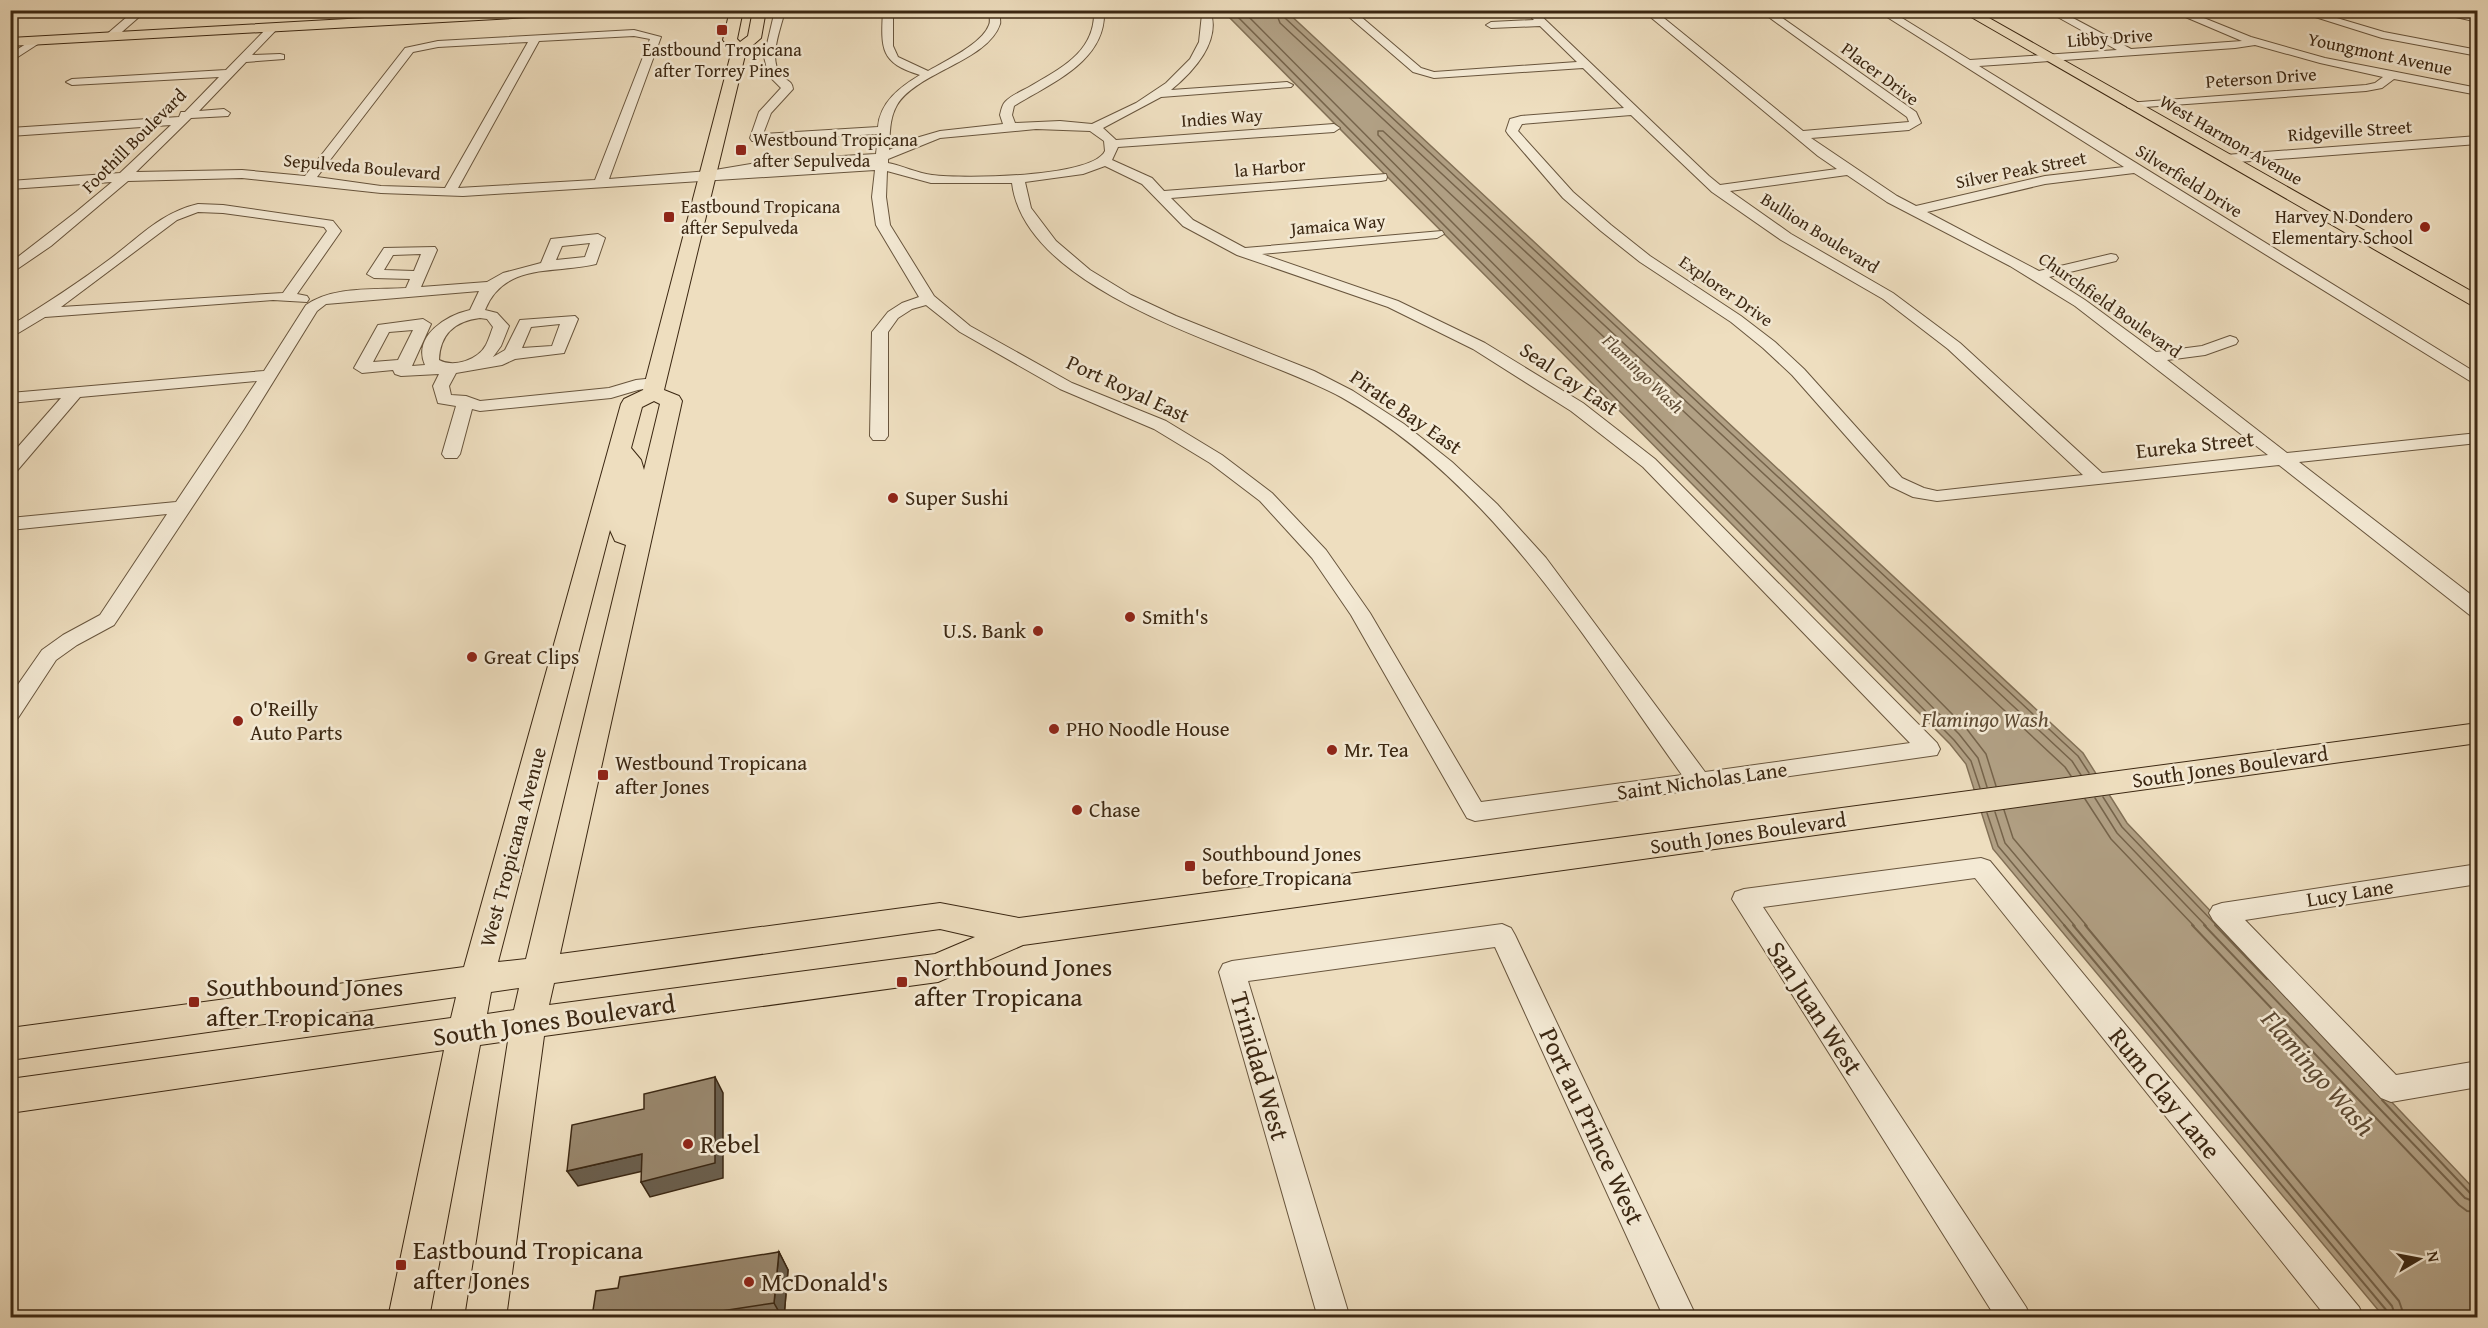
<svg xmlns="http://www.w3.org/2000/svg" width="2488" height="1328" viewBox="0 0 2488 1328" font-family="'Gentium Book Plus',serif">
  <rect width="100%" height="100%" fill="#eedebf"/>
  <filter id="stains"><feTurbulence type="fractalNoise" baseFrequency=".00333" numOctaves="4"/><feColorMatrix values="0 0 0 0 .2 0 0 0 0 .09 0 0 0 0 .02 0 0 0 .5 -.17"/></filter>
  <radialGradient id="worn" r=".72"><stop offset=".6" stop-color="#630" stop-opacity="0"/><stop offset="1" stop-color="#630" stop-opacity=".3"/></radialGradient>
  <!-- water -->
  <path fill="#b1a084" stroke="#827056" stroke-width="1.5" d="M1223 11H1286L2083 753 2127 823 2477 1192V1317H2384L1993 849 1966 764 1950 744Z"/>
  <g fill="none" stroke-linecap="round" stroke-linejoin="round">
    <!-- shore-far1 -->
    <path stroke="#76644b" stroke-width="1.5" d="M1231 10 1954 740 1971 761 1980 788
      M1242 10 1959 734 1978 758 1987 787
      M1275 10 1280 23 2072 761 2081 775
      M1283 10 1285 18 2078 756 2089 773
      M1996 786 1986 754 1966 728 1378 135V131H1383L2065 767 2071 776
      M2103 797 2122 827 2217 926
      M2095 798 2117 833 2206 926
      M2085 799 2111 839 2194 926
      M2004 810 2013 838 2087 926
      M1995 812 2005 843 2075 926
      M1987 813 1998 846 2065 926"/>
    <!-- shore -->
    <path stroke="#76644b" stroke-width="2" d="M2064 925 2387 1311 2388 1318
      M2073 925 2392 1306 2396 1318
      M2085 925 2399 1301 2405 1318
      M2192 925 2459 1205 2467 1211 2478 1212
      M2204 925 2465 1198 2478 1203
      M2215 925 2267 979
      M2382 1100 2471 1194 2478 1196"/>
    <defs>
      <path id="minor" d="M135 10H147L115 38H107V34Z
        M775 10H788L784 14C780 31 768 59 781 75 786 81 792 80 793 89L771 113 763 134 878 127C880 102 900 87 920 75 880 63 881 49 883 10H893V46L898 57 928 71C945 61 982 44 989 25 991 21 989 15 989 10H999C999 14 1001 21 1000 24 988 61 917 72 897 105 889 119 890 134 889 150L916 138 940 131 1003 124 1000 115C1001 111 1002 105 1005 102 1010 96 1022 91 1029 87 1060 69 1096 52 1094 10H1104C1107 61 1051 83 1014 106L1012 115 1015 123 1060 121 1092 124 1136 103 1166 83 1190 59 1199 42 1202 14 1200 10H1210C1222 41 1193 72 1171 90L1287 82 1293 85 1291 87 1161 97 1103 128 1116 140 1334 124 1340 128 1334 132 1118 147 1112 160 1152 178 1164 191 1386 174 1387 177 1386 180 1381 181 1171 198 1193 220 1245 248 1442 231 1444 234 1437 238 1262 254 1398 301 1485 343 1583 403 1655 459 1937 743 1940 749 1937 755 1475 821 1467 818 1351 615 1312 558 1260 501 1210 463 1154 429 1060 389 960 332 926 305 912 309 898 318 888 332V436L885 440H873L870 436 872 332 888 312 902 303 919 297 876 225 872 197 875 170 463 196 381 193 242 178 128 181 51 246 10 274V263L76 212 112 182 10 189V181L120 173 171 125 10 136V128L179 117 181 112H185L219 77 72 85 66 82 72 79 226 70 270 25 274 24 279 27 252 55 280 54 284 55V59L246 62 199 111 224 109 230 113 228 116 191 118 136 172 242 170 305 176 405 48 438 41 634 30 661 37 609 179 709 171 774 160 876 154 878 134 752 141 750 138 759 112 781 88 769 76 764 57ZM634 36 650 39 595 180 458 188 539 41ZM528 42 445 188 381 186 317 177 413 52 438 47ZM1036 129 1090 131 1104 141 1105 151C1092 178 961 179 932 175 917 173 903 166 888 163V159L940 138ZM1105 166 1142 184 1183 226 1237 255 1388 307 1473 349 1571 411 1643 467 1910 743 1705 772 1546 558 1497 504 1452 462 1404 424 1353 391 1314 371 1176 316 1131 295 1090 270 1056 241 1031 208 1025 182 1083 174ZM887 171 931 183H1012C1026 298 1253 349 1341 397 1491 481 1585 639 1682 775L1481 802 1370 613 1326 550 1272 493 1222 455 1166 421 1072 383 970 326 934 296 890 225 886 197Z
        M1341 10H1353L1421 68 1434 72 1577 62 1540 26 1491 28 1486 25 1491 22 1534 20 1524 10H1535L1709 176 1720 185 1837 169 1818 156 1642 10H1654L1803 131 1909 122 1907 117 1759 10H1771L1916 112 1921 123 1909 130 1811 138 1897 196 1916 206 2045 176 2124 167 1876 10H1889L1970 60 2117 50 2045 10H2058L2131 49 2242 41 2169 10H2184L2251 37 2325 58 2478 88V95L2394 79 2382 88 2366 91 2131 108 2127 107V103L2366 85 2375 83 2383 77 2320 63 2255 45 2235 48 1979 66 2478 374V386L2134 173 2045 184 1927 212 2039 271 2111 254 2116 255 2118 258 2116 261 2049 277 2085 300 2156 352 2202 346 2230 336 2236 338 2238 341 2236 344 2205 355 2167 360 2287 453 2478 433V443L2299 462 2478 600V617L2471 616 2279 465 1937 501 1913 497 1890 486 1792 375 1763 348 1731 322 1640 262 1601 231 1563 198 1508 134 1506 131 1510 119 1521 116 1624 108 1583 68 1434 78 1413 72ZM1631 115 1712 192 1781 240 1883 299 1948 349 2083 475 1937 491 1924 488 1902 478 1804 369 1775 342 1741 316 1650 256 1611 225 1573 192 1518 131 1522 124ZM1847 175 1887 202 2010 266 2075 306 2268 455 2102 473 1960 343 1893 293 1791 234 1730 191Z
        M2293 10H2310L2384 32 2478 50V56L2382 38Z
        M2425 10H2449L2478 16V22Z
        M37 37 41 38V42L10 62V54Z
        M2478 136V144L2225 163 2219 159 2225 155Z
        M198 204 223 205 333 221 341 231 297 294 307 296 309 299 307 302 273 300 45 317 10 338V326C44 305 78 283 110 259 140 237 160 213 198 204ZM198 212 223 213 324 227 327 231 283 293 61 307 177 220Z
        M598 234 605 238 596 264C556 274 504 262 485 310L497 313 509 326 501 346 493 357 505 350 520 320 575 316 578 319 564 353 515 359 502 365 456 373 449 386 451 395 466 396 480 401 609 388 636 380 655 378 663 383 661 386 638 390 611 398 480 411 472 409 460 454 457 458H445L442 454 456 406 438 403 433 386 439 374 401 376 395 374 393 370 362 373 354 368 378 325 423 319 431 324 412 366 425 365C412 336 447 315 470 310L479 291 326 304 317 311 244 429 114 625 77 645 56 660 18 718 10 721V696L42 650 63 635 100 615 167 514 10 530V518L176 502 257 381 80 397 16 472 10 473V456L61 398 10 403V393L264 371 306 305C333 286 374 290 406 288L410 279 374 278 367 274 384 248 435 247 437 250 421 287 487 282 503 273 541 263 551 239ZM590 243 585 257 556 260 562 246ZM421 254 414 271 384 270 393 255ZM480 318 487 319 493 327C491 332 489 339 486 345 478 360 454 368 439 360 440 334 455 321 480 318ZM560 324 552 346 522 348 531 327ZM413 330 398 360 373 362 389 332Z
        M1981 858 1990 861 2359 1307 2364 1318H2327L1975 878 1763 907 2026 1307 2031 1318H1996L1732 899 1735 892 1744 889Z
        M2478 864V884L2245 920 2396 1075 2478 1061V1087L2391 1102 2381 1098 2213 920 2209 913 2213 906 2222 903Z
        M1502 924 1511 928 1515 935 1697 1318H1664L1495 947 1248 981 1350 1318H1318L1219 972 1223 964 1232 961Z"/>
      <path id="major" d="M507 10H592L586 14 10 46V38Z
        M730 10H743L737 39 740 42 748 36 753 10H766L761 38 746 51 664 390 679 396 682 401 560 954 940 903 1019 918 2478 723V743L1023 945 938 982 544 1036 506 1318H465L508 1041 480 1045 429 1318H388L444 1050 10 1113V1079L451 1018 456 997 10 1060V1028L464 967 621 404 624 399 643 390 732 50 723 40ZM654 401 660 404 644 470 641 460 631 448 642 407ZM610 530 615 541 626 545 526 959 498 962ZM940 929 975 937 935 954 549 1005 554 983ZM519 988 514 1010 487 1014 491 992Z
        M1959 10H1975L2478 295V309Z"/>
    </defs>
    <!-- minor casing -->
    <use href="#minor" stroke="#68553d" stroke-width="2"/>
    <!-- major casing -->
    <use href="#major" stroke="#3b2712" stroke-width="2"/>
    <!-- minor -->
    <use href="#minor" fill="#f4ead5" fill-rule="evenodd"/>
    <!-- major -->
    <use href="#major" fill="#eedebf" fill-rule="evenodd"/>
  </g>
  <!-- wall -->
  <path fill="#83735d" stroke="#3b2712" stroke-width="1.5" d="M779 1252 788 1270 784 1317H592Z"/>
  <!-- shaded-wall -->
  <path fill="#6a5e4c" stroke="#3b2712" stroke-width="1.5" d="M715 1077 723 1093V1178L650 1197 641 1182Z
    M642 1154 652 1169 578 1186 567 1171Z
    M779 1252 788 1270 784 1317H782L774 1303Z"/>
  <!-- building -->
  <path fill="#98866c" stroke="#3b2712" stroke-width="1.5" d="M715 1077V1163L641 1182 642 1154 567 1171 572 1125 644 1109V1094Z
    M779 1252 774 1303 682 1317H592L596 1291 618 1288 620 1277Z"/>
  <!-- markers -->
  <g fill="#8f2418" stroke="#f4ead5" stroke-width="2">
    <rect x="716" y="24" width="12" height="12" rx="3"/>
    <rect x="735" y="144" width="12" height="12" rx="3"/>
    <rect x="663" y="211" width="12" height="12" rx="3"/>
    <circle cx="2425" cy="227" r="6"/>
    <circle cx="893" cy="498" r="6"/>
    <circle cx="1130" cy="617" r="6"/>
    <circle cx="1038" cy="631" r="6"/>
    <circle cx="472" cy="657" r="6"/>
    <circle cx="238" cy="721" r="6"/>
    <circle cx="1054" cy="729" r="6"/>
    <circle cx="1332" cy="750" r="6"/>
    <rect x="597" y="769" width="12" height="12" rx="3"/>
    <circle cx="1077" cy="810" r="6"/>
    <rect x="1184" y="860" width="12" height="12" rx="3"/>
    <rect x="896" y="976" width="12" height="12" rx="3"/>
    <rect x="188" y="996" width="12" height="12" rx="3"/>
    <circle cx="688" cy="1144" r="6"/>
    <rect x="395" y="1259" width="12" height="12" rx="3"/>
    <circle cx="749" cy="1282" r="6"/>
  </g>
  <g text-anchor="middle" stroke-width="5" stroke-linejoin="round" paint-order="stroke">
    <!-- far-street labels -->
    <g font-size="18" fill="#3b2712" stroke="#f4ead5">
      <text transform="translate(2110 38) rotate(-4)" y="6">Libby Drive</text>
      <text transform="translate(2380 54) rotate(12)" y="6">Youngmont Avenue</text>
      <text transform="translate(1880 74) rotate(37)" y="6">Placer Drive</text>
      <text transform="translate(2261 78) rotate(-4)" y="6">Peterson Drive</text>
      <text transform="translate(1222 118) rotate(-4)" y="6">Indies Way</text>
      <text transform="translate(2350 131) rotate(-4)" y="6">Ridgeville Street</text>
      <text transform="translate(2231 140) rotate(30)" y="6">West Harmon Avenue</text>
      <text transform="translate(134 141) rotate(-45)" y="6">Foothill Boulevard</text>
      <text transform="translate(362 167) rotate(5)" y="6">Sepulveda Boulevard</text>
      <text transform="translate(1270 168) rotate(-5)" y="6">la Harbor</text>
      <text transform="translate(2021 170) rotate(-11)" y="6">Silver Peak Street</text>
      <text transform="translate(2189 181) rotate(32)" y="6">Silverfield Drive</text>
      <text transform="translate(1338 225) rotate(-5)" y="6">Jamaica Way</text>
      <text transform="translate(1820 233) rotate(32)" y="6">Bullion Boulevard</text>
      <text transform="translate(1726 291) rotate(35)" y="6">Explorer Drive</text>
      <text transform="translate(2110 305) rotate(35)" y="6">Churchfield Boulevard</text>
    </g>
    <!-- far-poi labels -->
    <g font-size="18" fill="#3b2712" stroke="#f4ead5" text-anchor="start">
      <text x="722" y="56" text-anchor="middle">Eastbound Tropicana<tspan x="722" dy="21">after Torrey Pines</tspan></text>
      <text x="753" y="146">Westbound Tropicana<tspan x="753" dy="21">after Sepulveda</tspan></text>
      <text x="681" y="213">Eastbound Tropicana<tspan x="681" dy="21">after Sepulveda</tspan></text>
      <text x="2413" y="223" text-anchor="end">Harvey N Dondero<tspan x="2413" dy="21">Elementary School</tspan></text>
    </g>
    <!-- far-water labels -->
    <g font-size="18" font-style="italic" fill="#5e4b34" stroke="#f4ead5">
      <text transform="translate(1643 374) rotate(44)" y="6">Flamingo Wash</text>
    </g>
    <!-- street labels -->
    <g font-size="21" fill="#3b2712" stroke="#f4ead5">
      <text transform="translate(1569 379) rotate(34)" y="7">Seal Cay East</text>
      <text transform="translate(1128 389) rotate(25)" y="7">Port Royal East</text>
      <text transform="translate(1406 412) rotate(35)" y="7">Pirate Bay East</text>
      <text transform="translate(2195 445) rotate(-6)" y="7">Eureka Street</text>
      <text transform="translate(2230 767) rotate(-8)" y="7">South Jones Boulevard</text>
      <text transform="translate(1702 781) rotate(-8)" y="7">Saint Nicholas Lane</text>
      <text transform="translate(1748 833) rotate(-8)" y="7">South Jones Boulevard</text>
      <text transform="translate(513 847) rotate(-75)" y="7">West Tropicana Avenue</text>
      <text transform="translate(2350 893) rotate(-9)" y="7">Lucy Lane</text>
    </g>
    <!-- poi labels -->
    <g font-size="21" fill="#3b2712" stroke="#f4ead5" text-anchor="start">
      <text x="905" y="505">Super Sushi</text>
      <text x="1142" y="624">Smith's</text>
      <text x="1026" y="638" text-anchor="end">U.S. Bank</text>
      <text x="484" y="664">Great Clips</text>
      <text x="250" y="716">O'Reilly<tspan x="250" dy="24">Auto Parts</tspan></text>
      <text x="1066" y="736">PHO Noodle House</text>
      <text x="1344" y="757">Mr. Tea</text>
      <text x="615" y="770">Westbound Tropicana<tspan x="615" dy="24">after Jones</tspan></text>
      <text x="1089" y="817">Chase</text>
      <text x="1202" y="861">Southbound Jones<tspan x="1202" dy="24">before Tropicana</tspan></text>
    </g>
    <!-- water labels -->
    <g font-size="22" font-style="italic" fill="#5e4b34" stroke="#f4ead5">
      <text x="1985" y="727">Flamingo Wash</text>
    </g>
    <!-- near-poi labels -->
    <g font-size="26" fill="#3b2712" stroke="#f4ead5" text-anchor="start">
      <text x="914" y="976">Northbound Jones<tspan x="914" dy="30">after Tropicana</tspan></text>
      <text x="206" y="996">Southbound Jones<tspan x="206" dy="30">after Tropicana</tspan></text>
      <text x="700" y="1153">Rebel</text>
      <text x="413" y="1259">Eastbound Tropicana<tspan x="413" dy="30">after Jones</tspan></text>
      <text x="761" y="1291">McDonald's</text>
    </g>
    <!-- near-street labels -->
    <g font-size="26" fill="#3b2712" stroke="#f4ead5">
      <text transform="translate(1815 1008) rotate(57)" y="9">San Juan West</text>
      <text transform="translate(554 1020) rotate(-8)" y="9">South Jones Boulevard</text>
      <text transform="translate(1260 1066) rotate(74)" y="9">Trinidad West</text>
      <text transform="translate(2165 1093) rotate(51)" y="9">Rum Clay Lane</text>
      <text transform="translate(1592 1126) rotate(65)" y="9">Port au Prince West</text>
    </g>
    <!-- near-water labels -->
    <g font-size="27" font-style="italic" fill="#5e4b34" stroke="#f4ead5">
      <text transform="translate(2318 1073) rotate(49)" y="9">Flamingo Wash</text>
    </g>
  </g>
  <!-- margin -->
  <rect width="2488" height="1328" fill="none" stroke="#eedebf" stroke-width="36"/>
  <rect x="12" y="12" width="2464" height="1304" fill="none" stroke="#3b2712" stroke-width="3"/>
  <rect x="18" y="18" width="2452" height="1292" fill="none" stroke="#3b2712" stroke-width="1.5"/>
  <!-- north arrow -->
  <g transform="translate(2419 1259) rotate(80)" stroke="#f4ead5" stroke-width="4.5" paint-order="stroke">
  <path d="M0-4.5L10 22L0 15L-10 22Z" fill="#3b2712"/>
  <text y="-9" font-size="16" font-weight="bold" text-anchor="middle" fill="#3b2712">N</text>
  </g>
  <rect width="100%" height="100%" filter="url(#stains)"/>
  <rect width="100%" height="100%" fill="url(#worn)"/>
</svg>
